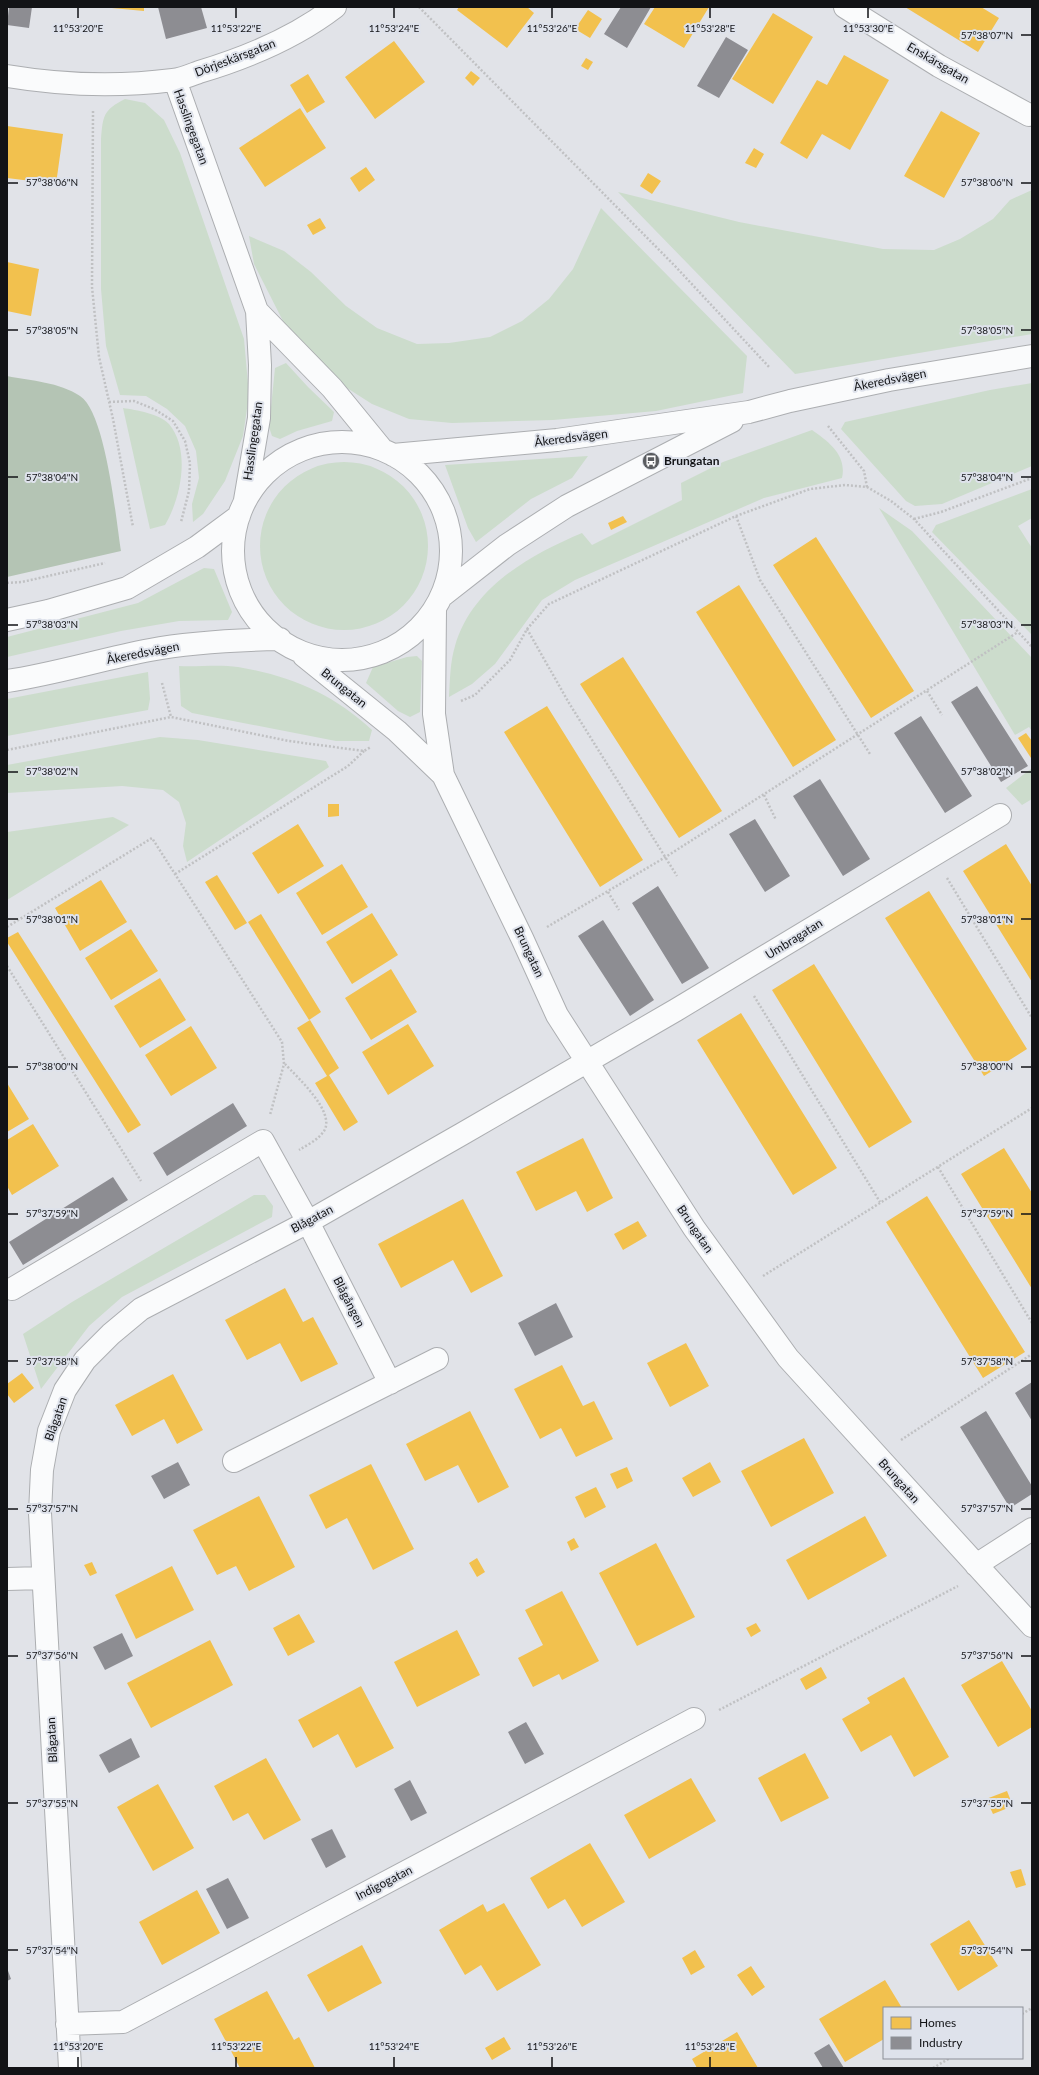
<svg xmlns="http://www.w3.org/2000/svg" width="1039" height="2075" viewBox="0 0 1039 2075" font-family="Lato,sans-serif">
  <rect width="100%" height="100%" fill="#e1e3e8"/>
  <!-- green -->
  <path fill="#ccdccc" d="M125 99 145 103 164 120 180 153 244 339 249 395 243 436 225 481 203 514 193 522 192 504 199 478 196 451 185 426 167 409 146 396 120 395 106 346 101 289V139C103 116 103 110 125 99Z
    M1032 190V334L795 374 618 192 739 222 883 249 934 250 960 239 993 219 1010 200Z
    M601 208 747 356 743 393 656 411 553 420 452 423 409 419 372 404 325 374 286 327 254 264 249 236 284 251 311 272 346 306 377 328 417 344 449 343 490 337 522 321 549 299 573 269Z
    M286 363 308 387 334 412 332 421 297 431 280 439 272 436 269 427 275 368Z
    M1032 383V466L942 504 915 506 906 501 841 429 845 422 990 390Z
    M123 408C136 410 160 414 169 424 191 450 181 498 165 525L150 529Z
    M812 430C829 442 847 455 842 478L764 498 575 580 542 600 495 664 472 684 449 697C450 681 450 662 455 646 472 587 530 555 582 533L592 545 682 500 681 483 723 462Z
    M588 456 572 478 531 499 476 542 468 528 445 465Z
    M260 546a84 84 0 1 1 168 0a84 84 0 1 1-168 0Z
    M1032 489V518L1018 526 1032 548V635L932 532 936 525Z
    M879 508 912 531 1032 658V731L1029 727 1015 735Z
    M204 568 214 569 232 612 228 620 179 621 121 631 7 657V637L138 603Z
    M417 656 422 661 420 712 410 717 398 711 366 683 373 667 407 657Z
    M179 666C198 667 219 664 238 667 291 676 333 694 372 730L369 741H336L192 713 181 706Z
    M148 672 150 699 148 710 7 736V699Z
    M160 737 198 740 326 761 329 767 187 862 183 846 186 823 179 802 163 790 122 786 7 793V765Z
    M1032 768V799L1022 805 1006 788Z
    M113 817 129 825 7 900V832Z
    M254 1195H265L273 1206 272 1217 122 1297 89 1326 41 1389 23 1334 72 1302Z"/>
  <!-- forest -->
  <path fill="#b4c4b4" d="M7 376C32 381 59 382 80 396 106 413 116 520 121 551L7 577Z"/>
  <!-- homes -->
  <path fill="#f2c14e" d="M101 7H144V11Z
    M459 7H527L534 13 507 48 457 10Z
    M655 7H709L684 48 644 24Z
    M905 7H981L999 18 978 52Z
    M588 10 602 19 590 38 575 29Z
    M773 13 813 37 773 104 732 79Z
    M394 41 425 82 375 119 345 77Z
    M844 55 889 80 850 150 822 134 807 159 780 143 817 80 827 85Z
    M586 58 593 62 588 70 581 66Z
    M471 71 480 78 473 86 465 78Z
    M308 74 325 102 307 113 290 85Z
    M300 108 326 148 265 187 239 148Z
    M941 111 980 133 944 198 904 176Z
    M7 126 63 134 56 184 7 178Z
    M754 148 764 154 756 168 745 163Z
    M366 167 375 180 359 192 350 178Z
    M648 173 661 181 652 194 640 186Z
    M320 218 326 228 313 235 307 225Z
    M7 262 39 269 31 316 7 311Z
    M623 516 627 522 611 530 608 523Z
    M816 537 914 691 871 718 773 565Z
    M739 585 836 740 793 767 696 612Z
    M623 657 722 811 679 838 580 684Z
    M547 706 643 860 600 887 504 732Z
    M1026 733 1032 741 1031 758 1018 738Z
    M328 804H339V816L328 817Z
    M298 824 324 866 278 894 252 853Z
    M1006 844 1032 886V982L963 871Z
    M342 864 368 907 322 935 296 893Z
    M217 875 247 923 235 930 205 882Z
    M101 880 127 922 80 951 55 908Z
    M929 891 1027 1049 984 1076 885 918Z
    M372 913 398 955 352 984 326 942Z
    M261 914 321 1012 309 1020 248 922Z
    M131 929 158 971 111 1000 85 958Z
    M18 932 141 1125 128 1133 7 942V938Z
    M814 964 912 1122 869 1148 772 990Z
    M391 969 417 1012 371 1040 345 998Z
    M160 978 186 1020 140 1048 114 1006Z
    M741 1013 837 1168 793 1195 697 1040Z
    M310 1020 339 1068 329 1075 358 1122 344 1131 315 1083 327 1076 297 1028Z
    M408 1024 434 1066 388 1095 362 1052Z
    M191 1026 217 1068 171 1096 145 1055Z
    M7 1083 29 1119 7 1132Z
    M33 1124 59 1166 12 1195 7 1186V1140Z
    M583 1138 613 1198 587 1212 576 1191 536 1211 516 1172Z
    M1004 1148 1032 1193V1289L961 1174Z
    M927 1196 1025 1352 983 1378 886 1222Z
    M463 1199 503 1276 471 1293 453 1260 401 1288 378 1244Z
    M638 1221 647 1236 623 1250 614 1234Z
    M285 1288 303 1322 313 1317 338 1364 301 1382 280 1343 247 1360 225 1320Z
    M686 1343 709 1386 670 1407 647 1363Z
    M562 1365 583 1406 594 1401 613 1439 576 1457 561 1428 540 1439 514 1389Z
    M22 1373 34 1388 14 1403 7 1394V1384Z
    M173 1374 203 1430 177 1444 164 1419 132 1436 115 1405Z
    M470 1411 509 1487 478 1503 458 1465 425 1481 406 1444Z
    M804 1438 834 1493 771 1527 741 1471Z
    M710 1462 721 1482 693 1497 682 1478Z
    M371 1464 414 1549 373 1570 347 1518 326 1529 309 1495Z
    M627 1467 633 1481 617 1489 610 1474Z
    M596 1487 606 1507 585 1518 575 1497Z
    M259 1496 295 1567 249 1591 236 1566 217 1575 193 1530Z
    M865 1516 887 1556 808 1600 786 1560Z
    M574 1538 579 1547 571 1551 567 1542Z
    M656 1543 695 1617 637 1646 599 1573Z
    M477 1558 485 1572 477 1577 469 1563Z
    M92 1562 97 1573 90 1576 84 1565Z
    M172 1566 194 1610 136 1639 115 1595Z
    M562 1591 599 1661 562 1680 559 1674 533 1687 518 1658 543 1645 525 1610Z
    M299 1614 315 1642 288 1656 273 1628Z
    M756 1623 761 1631 751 1637 746 1628Z
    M457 1630 480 1675 417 1707 394 1662Z
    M210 1640 233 1685 151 1728 127 1683Z
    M1002 1661 1032 1711V1727L998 1747 961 1685Z
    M821 1667 827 1678 806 1690 800 1679Z
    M904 1677 949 1757 914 1777 891 1735 861 1752 842 1719 870 1703 867 1698Z
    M361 1686 394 1748 356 1768 338 1734 313 1748 298 1720Z
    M805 1753 829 1798 781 1822 758 1778Z
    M266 1758 301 1820 264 1840 248 1813 233 1821 214 1786Z
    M691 1778 716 1821 649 1859 624 1815Z
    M158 1784 194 1848 153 1871 117 1807Z
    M1007 1791 1013 1806 993 1814 986 1799Z
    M590 1843 625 1902 582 1927 565 1899 548 1909 530 1878Z
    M1021 1869 1026 1885 1016 1888 1010 1872Z
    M197 1890 220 1933 162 1965 139 1922Z
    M504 1903 541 1965 497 1991 481 1965 465 1975 439 1930 483 1904 487 1912Z
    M969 1920 998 1966 958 1991 930 1944Z
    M362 1945 382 1983 328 2012 307 1975Z
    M695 1950 705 1967 691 1975 682 1958Z
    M751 1966 765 1987 752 1996 737 1975Z
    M885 1980 902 2008H884V2039L845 2062 819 2019Z
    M267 1991 294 2040 299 2037 315 2068H240L214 2019Z
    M737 2032 758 2068H697L692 2059Z
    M504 2037 511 2049 492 2060 485 2048Z"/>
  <!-- industry -->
  <path fill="#8d8d92" d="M9 7H32L29 28 7 25Z
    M158 7H201L207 28 166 39Z
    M621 7H651L627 48 604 34Z
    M726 37 748 50 719 98 697 86Z
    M977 686 1028 766 1001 782 951 702Z
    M921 716 972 796 945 813 894 733Z
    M820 779 870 859 843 876 793 796Z
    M755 819 790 876 765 892 729 834Z
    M658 886 709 968 682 984 632 903Z
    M603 920 654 1000 630 1016 578 936Z
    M233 1103 247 1126 167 1176 153 1153Z
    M113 1177 128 1200 23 1265 9 1242Z
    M556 1303 573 1337 535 1356 518 1323Z
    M1032 1382V1421L1015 1393Z
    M986 1411 1032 1486V1494L1010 1508 960 1427Z
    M178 1462 190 1485 164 1499 151 1476Z
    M122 1633 133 1656 105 1670 93 1647Z
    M526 1722 544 1754 525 1764 508 1732Z
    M131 1738 140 1757 109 1773 99 1755Z
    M410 1780 427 1813 411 1821 394 1789Z
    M332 1829 346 1857 326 1868 311 1839Z
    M228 1878 249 1918 227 1929 206 1889Z
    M7 1968 11 1979 7 1981Z
    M829 2044 844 2068H823L814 2053Z"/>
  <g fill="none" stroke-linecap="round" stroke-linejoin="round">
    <defs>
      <path id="minor" d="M845 7 939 66 1029 115
        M7 76C61 85 118 87 173 80 182 79 191 75 199 72 246 58 296 37 335 7
        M175 80 257 311 260 365 259 418 245 500
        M257 311 332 388 381 448
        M233 551a109 109 0 1 1 218 0a109 109 0 1 1-218 0Z
        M393 455 557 440 749 412 790 401 889 380 1032 356
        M443 595 507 545 567 506 732 421
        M435 610 434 714 443 775 522 938 557 1015 694 1228 788 1358 1032 1626
        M7 620 48 611 127 588 197 547 239 516
        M304 656 397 731 443 775
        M7 681C55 674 102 659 150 650 192 642 237 640 280 639
        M12 1289 263 1141 308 1222 390 1383
        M234 1461 437 1359
        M976 1565 1032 1529
        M7 1579 43 1578
        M67 2024 123 2022 694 1719
        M70 2068 40 1513 42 1470 49 1431 65 1390 85 1360 111 1334 141 1309 308 1222 462 1134 676 1010 1000 815"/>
    </defs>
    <!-- minor casing -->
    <use href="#minor" stroke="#acaeb1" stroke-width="24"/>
    <!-- path -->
    <path stroke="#c0c1c3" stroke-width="2.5" stroke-dasharray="2 2" stroke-linecap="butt" d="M419 7 675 266 770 368
      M93 111 92 287 99 357 113 419 133 527
      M109 402 134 401 154 409 173 421 185 441 190 463 189 491 181 522
      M828 426 864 471 867 487
      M736 516 760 580 870 754
      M914 519 941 512 1032 478
      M7 583 22 582 105 563
      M527 629 569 703 677 876
      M162 683 171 717
      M927 691 942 715
      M461 701 475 695 510 660 527 629 549 604 736 516 810 489 845 485 867 487 891 501 914 519 1032 647
      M7 750 171 717 289 741 364 751 371 747
      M764 795 776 820
      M175 874 348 766 364 751
      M947 878 1032 1018
      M608 892 619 910
      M7 927 152 838 282 1042 284 1064 270 1115
      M547 927 664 858 1018 632
      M7 966 141 1181
      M754 996 880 1202
      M285 1064C297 1077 336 1112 324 1131 318 1140 307 1145 299 1150
      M938 1167 1032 1323
      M763 1276 1032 1108
      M901 1440 1032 1354
      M719 1710 958 1586
      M1022 2014 1032 2008
      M933 2068 950 2058"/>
    <!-- minor -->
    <use href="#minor" stroke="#fafbfc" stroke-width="22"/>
  </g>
  <!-- ticks -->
  <path fill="none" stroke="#121316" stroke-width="1.5" d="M78 8V18M236 8V18M394 8V18M552 8V18M710 8V18M868 8V18M1021 35H1031M8 183H18M1021 183H1031M8 330H18M1021 330H1031M8 477H18M1021 477H1031M8 625H18M1021 625H1031M8 772H18M1021 772H1031M8 919H18M1021 919H1031M8 1067H18M1021 1067H1031M8 1214H18M1021 1214H1031M8 1361H18M1021 1361H1031M8 1509H18M1021 1509H1031M8 1656H18M1021 1656H1031M8 1803H18M1021 1803H1031M8 1950H18M1021 1950H1031M78 2057V2067M236 2057V2067M394 2057V2067M552 2057V2067M710 2057V2067"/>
  <!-- icons -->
  <defs>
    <symbol id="bus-disc" viewBox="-11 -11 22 22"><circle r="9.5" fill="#5a5c60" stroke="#dee2eb"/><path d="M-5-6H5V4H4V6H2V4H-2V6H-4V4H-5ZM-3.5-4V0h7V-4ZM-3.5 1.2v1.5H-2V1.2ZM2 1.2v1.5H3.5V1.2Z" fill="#fff"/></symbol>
  </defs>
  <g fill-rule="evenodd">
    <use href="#bus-disc" x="641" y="451" width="20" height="20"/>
  </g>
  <g text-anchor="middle" stroke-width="4" stroke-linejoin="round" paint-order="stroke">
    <!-- street labels -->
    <g font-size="12" fill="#121316" stroke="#dee2eb">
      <text transform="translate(235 58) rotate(-21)" y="4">Dörjeskärsgatan</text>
      <text transform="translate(938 63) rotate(30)" y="4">Enskärsgatan</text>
      <text transform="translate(191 127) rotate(70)" y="4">Hasslingegatan</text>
      <text transform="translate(890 380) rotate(-11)" y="4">Åkeredsvägen</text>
      <text transform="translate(571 438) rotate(-7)" y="4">Åkeredsvägen</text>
      <text transform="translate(253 441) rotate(-82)" y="4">Hasslingegatan</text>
      <text transform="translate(143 653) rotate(-11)" y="4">Åkeredsvägen</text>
      <text transform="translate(344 688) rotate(39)" y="4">Brungatan</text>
      <text transform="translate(794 939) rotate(-32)" y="4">Umbragatan</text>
      <text transform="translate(529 952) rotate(65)" y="4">Brungatan</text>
      <text transform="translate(312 1219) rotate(-28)" y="4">Blågatan</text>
      <text transform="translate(695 1229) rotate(56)" y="4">Brungatan</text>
      <text transform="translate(349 1302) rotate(63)" y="4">Blågången</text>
      <text transform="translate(56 1419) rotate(-71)" y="4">Blågatan</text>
      <text transform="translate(899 1481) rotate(48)" y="4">Brungatan</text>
      <text transform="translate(52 1740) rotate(-93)" y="4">Blågatan</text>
      <text transform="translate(384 1883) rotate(-27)" y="4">Indigogatan</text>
    </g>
    <!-- poi labels -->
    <g font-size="12" font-weight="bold" fill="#121316" stroke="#dee2eb" text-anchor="start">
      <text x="664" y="465">Brungatan</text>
    </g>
  </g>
  <g font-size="10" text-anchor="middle" fill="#121316" stroke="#dee2eb" stroke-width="4" stroke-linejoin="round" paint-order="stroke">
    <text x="78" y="32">11°53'20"E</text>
    <text x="236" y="32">11°53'22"E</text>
    <text x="394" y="32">11°53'24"E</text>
    <text x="552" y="32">11°53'26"E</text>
    <text x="710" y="32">11°53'28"E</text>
    <text x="868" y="32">11°53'30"E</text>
    <text x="987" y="39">57°38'07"N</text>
    <text x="52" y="186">57°38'06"N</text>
    <text x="987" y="186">57°38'06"N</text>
    <text x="52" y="334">57°38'05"N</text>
    <text x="987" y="334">57°38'05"N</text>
    <text x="52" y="481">57°38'04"N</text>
    <text x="987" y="481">57°38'04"N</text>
    <text x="52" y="628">57°38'03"N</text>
    <text x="987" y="628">57°38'03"N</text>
    <text x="52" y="775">57°38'02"N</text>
    <text x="987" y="775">57°38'02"N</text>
    <text x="52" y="923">57°38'01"N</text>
    <text x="987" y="923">57°38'01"N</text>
    <text x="52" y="1070">57°38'00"N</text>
    <text x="987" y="1070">57°38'00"N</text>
    <text x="52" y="1217">57°37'59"N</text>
    <text x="987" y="1217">57°37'59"N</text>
    <text x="52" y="1365">57°37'58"N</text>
    <text x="987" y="1365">57°37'58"N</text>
    <text x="52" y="1512">57°37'57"N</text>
    <text x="987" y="1512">57°37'57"N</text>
    <text x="52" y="1659">57°37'56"N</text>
    <text x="987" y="1659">57°37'56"N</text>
    <text x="52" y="1807">57°37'55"N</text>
    <text x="987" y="1807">57°37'55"N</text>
    <text x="52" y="1954">57°37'54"N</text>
    <text x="987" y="1954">57°37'54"N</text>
    <text x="78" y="2050">11°53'20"E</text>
    <text x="236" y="2050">11°53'22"E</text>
    <text x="394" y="2050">11°53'24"E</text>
    <text x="552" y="2050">11°53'26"E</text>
    <text x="710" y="2050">11°53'28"E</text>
  </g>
  <!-- border -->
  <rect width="1039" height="2075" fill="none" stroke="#121316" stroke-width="16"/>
  <!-- legend -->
  <rect x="883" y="2007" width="140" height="52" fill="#dee2eb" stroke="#8c8f96"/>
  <rect x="891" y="2017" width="20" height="12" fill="#f2c14e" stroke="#8c8f96"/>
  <text x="919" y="2027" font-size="12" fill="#121316">Homes</text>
  <rect x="891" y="2037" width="20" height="12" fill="#8d8d92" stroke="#8c8f96"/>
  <text x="919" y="2047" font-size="12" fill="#121316">Industry</text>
</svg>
